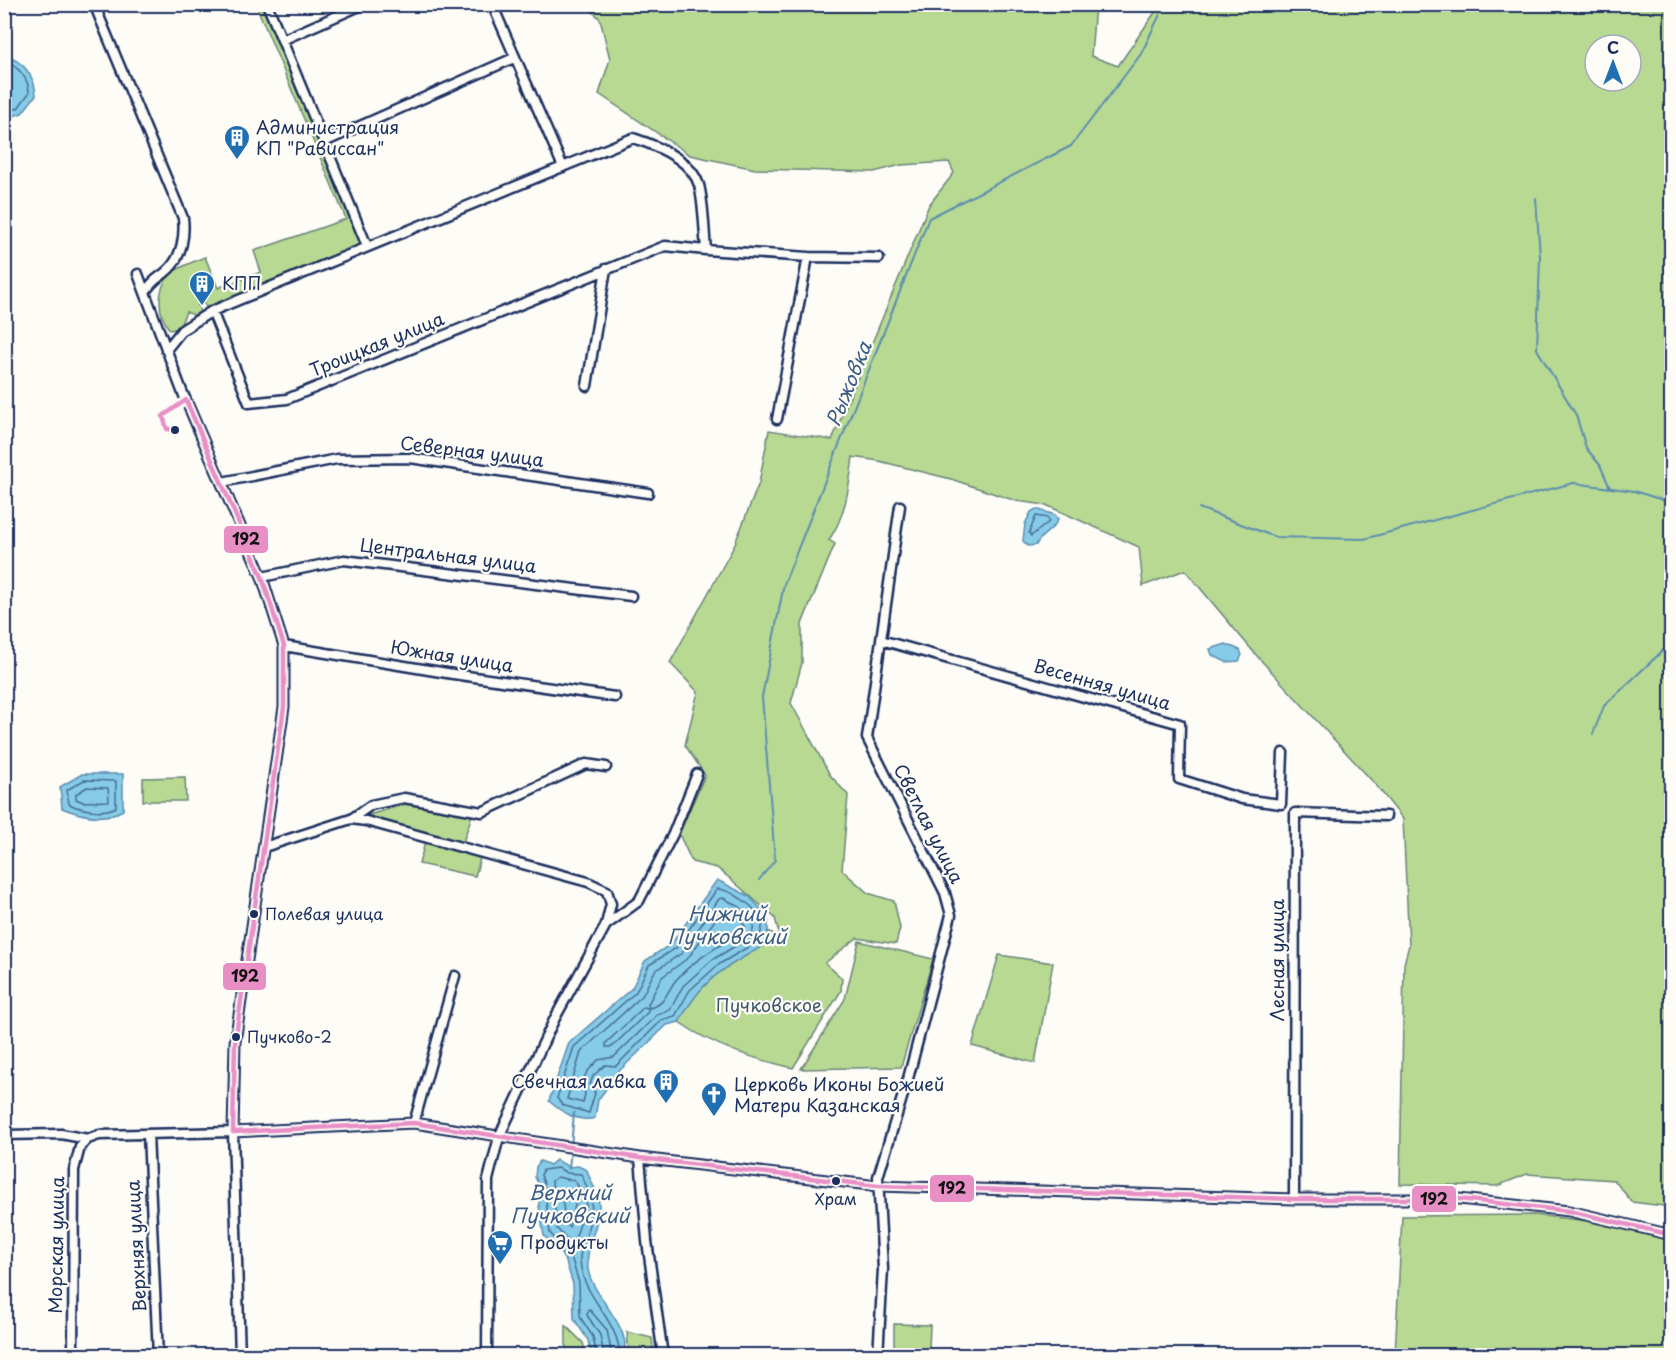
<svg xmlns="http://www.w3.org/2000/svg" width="1676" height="1360" viewBox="0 0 1676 1360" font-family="'Playpen Sans',sans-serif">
  <rect width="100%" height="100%" fill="#fdfcf7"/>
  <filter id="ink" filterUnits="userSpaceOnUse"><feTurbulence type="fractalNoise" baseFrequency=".0167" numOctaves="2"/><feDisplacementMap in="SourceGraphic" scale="12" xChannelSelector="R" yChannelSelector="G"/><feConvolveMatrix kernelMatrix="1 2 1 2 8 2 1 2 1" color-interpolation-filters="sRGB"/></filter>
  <g filter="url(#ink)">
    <!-- green -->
    <path fill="#b8d992" stroke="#6a8478" stroke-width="1.5" fill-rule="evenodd" d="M256 5H263L362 241 359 245 207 309 204 303 198 305 200 312 194 315 186 312 179 328 170 330C156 313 156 284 175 271 184 265 195 261 205 257L218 288 261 272 254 251 346 219Z
      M586 5H1095L1091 56 1118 66 1160 5H1671V1207L1632 1202 1614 1180 1527 1174 1497 1186 1400 1184 1404 964 1409 945 1403 819 1375 784 1257 656 1185 570 1143 586 1139 547 1046 505 1016 501 951 479 879 461 853 457C849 487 846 515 829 540L835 544 802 624V663L791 703 830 775 848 795 842 870 868 893 894 901 900 928 896 944 857 938 825 963 842 978 841 991 793 1068C751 1058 715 1047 679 1022 702 979 722 969 763 946L768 931 780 937 775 918 733 881 717 868 692 862 679 834 705 775 685 745 698 692 670 663 734 546 759 483 769 430 832 440 929 205 954 173 949 162 901 165 874 172 755 169 690 155 599 94 610 59 600 19ZM1595 45H1631V81H1595Z
      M185 777 186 801H143V778Z
      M413 802 472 815 463 842 365 816Z
      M426 839 481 855 475 876 419 864Z
      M859 941 933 959 901 1067 801 1069 845 999Z
      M999 955 1053 963 1035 1063 972 1046Z
      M1534 1215 1607 1223 1671 1240V1355L1395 1356 1402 1216Z
      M894 1324 930 1325 929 1349H894Z
      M566 1326 583 1343 586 1355H566Z
      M627 1332 652 1338 654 1355H629Z"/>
    <!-- water -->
    <path fill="#86cbe7" stroke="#5b8db0" stroke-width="1.5" d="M5 56C23 60 35 77 36 95L22 113 5 119Z
      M1036 509 1055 515 1058 519C1054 531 1042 532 1036 545L1028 546 1023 541 1025 524 1031 512Z
      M1226 644 1240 650 1242 655 1239 661 1226 662 1212 655 1210 649Z
      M82 774H123V810C104 821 81 816 62 808L60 787Z
      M717 880 749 896 768 917V931L763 946C722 969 702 979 679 1022L667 1025 618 1072 598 1100 595 1118C579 1123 561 1112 549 1101L569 1043 632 988 645 961 671 944Z
      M556 1160 569 1167 578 1166 587 1170C590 1183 599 1191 599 1205 599 1231 581 1251 590 1277 600 1304 629 1325 625 1355H591L588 1340 574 1319 573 1284 566 1262 556 1246 544 1236 539 1206V1185L535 1177 536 1167 540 1161 550 1165Z"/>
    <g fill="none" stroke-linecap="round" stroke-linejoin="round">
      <!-- shore -->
      <path stroke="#466d95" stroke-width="1.5" d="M4 62C18 65 29 79 29 93L18 108 4 113
        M1036 516 1048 518 1049 522 1031 536 1029 533Z
        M84 780 116 781V807C104 814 82 810 69 804L67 790Z
        M87 787 108 788 109 801 83 802 76 799V794Z
        M717 889C730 889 759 908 762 922 763 929 760 935 758 941L718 965 690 990 675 1016 662 1020 616 1066 605 1065 593 1076 590 1085 595 1093 589 1113 562 1105 557 1098 574 1047 636 992 649 965 676 948Z
        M723 898 740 907 754 922 752 936 712 960 683 986 670 1010 657 1015 614 1057 598 1060 587 1072 582 1082 585 1094 583 1103 567 1099 581 1052 642 996 655 971 682 953 719 899Z
        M722 910 735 914 745 926 744 930C720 946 695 958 676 980 666 992 666 1005 649 1008L648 1004 662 977 688 958Z
        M644 1007 648 1008V1012L612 1047H606V1043Z
        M557 1177 575 1181 585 1198 586 1206 573 1245 557 1229 552 1181Z
        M564 1189 569 1191 576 1202 569 1227 566 1225 561 1192Z
        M597 1356 593 1337 580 1317 579 1283 572 1260 550 1233 544 1184 541 1175 543 1170 558 1168 567 1173 581 1174C595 1203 594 1208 585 1240 583 1245 580 1252 580 1258 580 1296 618 1317 620 1356
        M604 1356 600 1335 587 1315 589 1309 607 1330 612 1356"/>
      <!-- stream -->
      <path stroke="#5b8db0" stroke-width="2" d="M1536 198 1540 257 1537 349 1576 415 1586 448 1600 465 1610 488
        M1199 508 1275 537 1364 539 1573 483 1634 491 1672 503
        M1593 734 1604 706 1672 642
        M759 880 775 860 762 697 784 584 929 218 1071 146 1141 54 1165 4
        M569 1169 574 1113"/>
      <defs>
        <path id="minor" d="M94 4 183 218C185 235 182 256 169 269 159 279 156 276 145 292
          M267 4 282 40 364 4
          M492 4 563 167
          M282 40 324 142 514 58
          M633 138C655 145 691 159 699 185 704 205 704 229 706 250L665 246 287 399 249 403 212 311Z
          M324 142 367 246
          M706 250 808 257 879 258
          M138 274 182 391 262 577 284 646V707L235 1042 233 1132 240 1356
          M166 350 182 330 212 311
          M587 386 606 269
          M777 419 808 257
          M222 482 337 459 410 458 648 493
          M262 577 344 560 631 596
          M881 640 1180 724 1179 779 1242 799 1281 804 1283 753
          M284 646 453 674 615 697
          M351 819 371 805 404 798 482 812 586 764 606 767
          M264 847 351 819 366 821 588 882 607 891 611 904 606 924
          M414 1123 455 976
          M148 1134 158 1356
          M4 1135 61 1134 88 1139 99 1135 233 1132 414 1123 640 1158 878 1186 1294 1199H1459L1569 1211 1672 1235
          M640 1158 647 1241 663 1356
          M1294 1199 1295 813 1386 816
          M73 1356 74 1170 80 1147 88 1139
          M487 1356 488 1180 499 1137 555 1018 606 925 639 901 673 834 697 774
          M878 1356 883 1269 878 1177 909 1075 951 915 945 893 867 738 900 506"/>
      </defs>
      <!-- minor casing -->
      <use href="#minor" stroke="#1b2f5e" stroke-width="13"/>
      <!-- minor -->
      <use href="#minor" stroke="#fdfcf7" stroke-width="8"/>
      <defs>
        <path id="bus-1" d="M175 430 167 429 163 416 186 400 262 577 284 646V707L235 1042 233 1132
          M233 1132 414 1123 640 1158 878 1186 1294 1199H1459L1569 1211 1672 1235"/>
      </defs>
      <!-- bus-1 casing -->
      <use href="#bus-1" stroke="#fdfcf7" stroke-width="9"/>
      <!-- bus-1 -->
      <use href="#bus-1" stroke="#e88fc6" stroke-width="4.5"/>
    </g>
  </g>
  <!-- icons -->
  <defs>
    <symbol id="building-pin" viewBox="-11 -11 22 30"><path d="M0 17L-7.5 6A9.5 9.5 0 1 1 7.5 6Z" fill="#1f6fb2" stroke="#fdfcf7"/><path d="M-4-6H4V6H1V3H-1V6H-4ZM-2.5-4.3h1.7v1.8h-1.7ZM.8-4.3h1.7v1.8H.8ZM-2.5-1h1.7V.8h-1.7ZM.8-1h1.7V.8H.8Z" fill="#fff"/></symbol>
    <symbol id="church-pin" viewBox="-11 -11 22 30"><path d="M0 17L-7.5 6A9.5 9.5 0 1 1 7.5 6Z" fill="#1f6fb2" stroke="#fdfcf7"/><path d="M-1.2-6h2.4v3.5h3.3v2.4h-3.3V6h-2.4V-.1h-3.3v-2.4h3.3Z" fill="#fff"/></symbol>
    <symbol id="supermarket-pin" viewBox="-11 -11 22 30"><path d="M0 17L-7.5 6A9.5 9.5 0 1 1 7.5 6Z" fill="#1f6fb2" stroke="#fdfcf7"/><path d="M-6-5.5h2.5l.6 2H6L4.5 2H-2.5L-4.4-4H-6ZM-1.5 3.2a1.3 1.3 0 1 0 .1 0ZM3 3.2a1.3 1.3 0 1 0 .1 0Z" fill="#fff"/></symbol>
  </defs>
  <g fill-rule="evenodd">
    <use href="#building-pin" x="222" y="123" width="30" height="40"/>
    <use href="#building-pin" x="187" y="269" width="30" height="40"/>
    <use href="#building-pin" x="651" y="1067" width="30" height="40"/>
    <use href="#church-pin" x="699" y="1080" width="30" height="40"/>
    <use href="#supermarket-pin" x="485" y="1228" width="30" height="40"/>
  </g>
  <!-- markers -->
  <g fill="#1b2f5e" stroke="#fdfcf7" stroke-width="2">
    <circle cx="175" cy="430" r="5"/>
    <circle cx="254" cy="914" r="5"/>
    <circle cx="236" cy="1037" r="5"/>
    <circle cx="836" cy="1181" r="5"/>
  </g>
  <g text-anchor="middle" stroke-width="4.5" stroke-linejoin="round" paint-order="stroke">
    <!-- bus labels -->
    <g font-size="16" fill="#1b2f5e" stroke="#fdfcf7" text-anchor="start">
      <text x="265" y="920">Полевая улица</text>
      <text x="247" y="1043">Пучково-2</text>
      <text x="836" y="1205" text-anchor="middle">Храм</text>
    </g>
    <!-- poi labels -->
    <g font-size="18" fill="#1b2f5e" stroke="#fdfcf7" text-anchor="start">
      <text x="256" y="134">Администрация<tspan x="256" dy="21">КП "Рависсан"</tspan></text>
      <text x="222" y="290">КПП</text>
      <text x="646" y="1088" text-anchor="end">Свечная лавка</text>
      <text x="734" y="1091">Церковь Иконы Божией<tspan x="734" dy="21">Матери Казанская</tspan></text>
      <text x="520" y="1249">Продукты</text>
    </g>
    <!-- street labels -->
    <g font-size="18" fill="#1b2f5e" stroke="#fdfcf7">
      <text transform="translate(377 345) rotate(-22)" y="6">Троицкая улица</text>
      <text transform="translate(472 452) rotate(7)" y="6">Северная улица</text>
      <text transform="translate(448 556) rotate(7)" y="6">Центральная улица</text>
      <text transform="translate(452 657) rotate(9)" y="6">Южная улица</text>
      <text transform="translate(1102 685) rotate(16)" y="6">Весенняя улица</text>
      <text transform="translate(928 824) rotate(63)" y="6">Светлая улица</text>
      <text transform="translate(1278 960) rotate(-90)" y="6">Лесная улица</text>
      <text transform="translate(57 1245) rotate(-89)" y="6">Морская улица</text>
      <text transform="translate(137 1246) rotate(-93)" y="6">Верхняя улица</text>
    </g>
    <!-- park labels -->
    <g font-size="18" fill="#425a6b" stroke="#fdfcf7">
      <text x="769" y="1012">Пучковское</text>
    </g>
    <!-- water labels -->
    <g font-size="20" font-style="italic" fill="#3b5e87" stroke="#fdfcf7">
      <text transform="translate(849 384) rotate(-68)" y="7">Рыжовка</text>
      <text x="727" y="921">Нижний<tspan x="727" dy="23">Пучковский</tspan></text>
      <text x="570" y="1200">Верхний<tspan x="570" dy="23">Пучковский</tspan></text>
    </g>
  </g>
  <g stroke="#fdfcf7" stroke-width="2">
    <rect x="223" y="525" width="46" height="29" rx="6" fill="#e88fc6"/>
    <rect x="222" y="962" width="45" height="29" rx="6" fill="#e88fc6"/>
    <rect x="929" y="1174" width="46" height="29" rx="6" fill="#e88fc6"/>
    <rect x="1411" y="1185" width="46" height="28" rx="6" fill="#e88fc6"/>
  </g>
  <g font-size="16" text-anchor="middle" font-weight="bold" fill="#111">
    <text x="246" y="545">192</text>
    <text x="245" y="982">192</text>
    <text x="952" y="1194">192</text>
    <text x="1434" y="1205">192</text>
  </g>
  <!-- margin -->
  <rect width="1676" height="1360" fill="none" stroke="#fdfcf7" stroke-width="24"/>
  <rect x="12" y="12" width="1652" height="1336" fill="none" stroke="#1b2f5e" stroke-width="2" filter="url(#ink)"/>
  <!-- north arrow -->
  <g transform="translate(1613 63)"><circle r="28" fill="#fdfcf7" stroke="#a3aaba" stroke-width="1.5"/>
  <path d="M0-4.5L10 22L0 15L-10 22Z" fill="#1f6fb2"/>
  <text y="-9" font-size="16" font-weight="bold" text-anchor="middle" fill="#1b2f5e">С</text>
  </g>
</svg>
